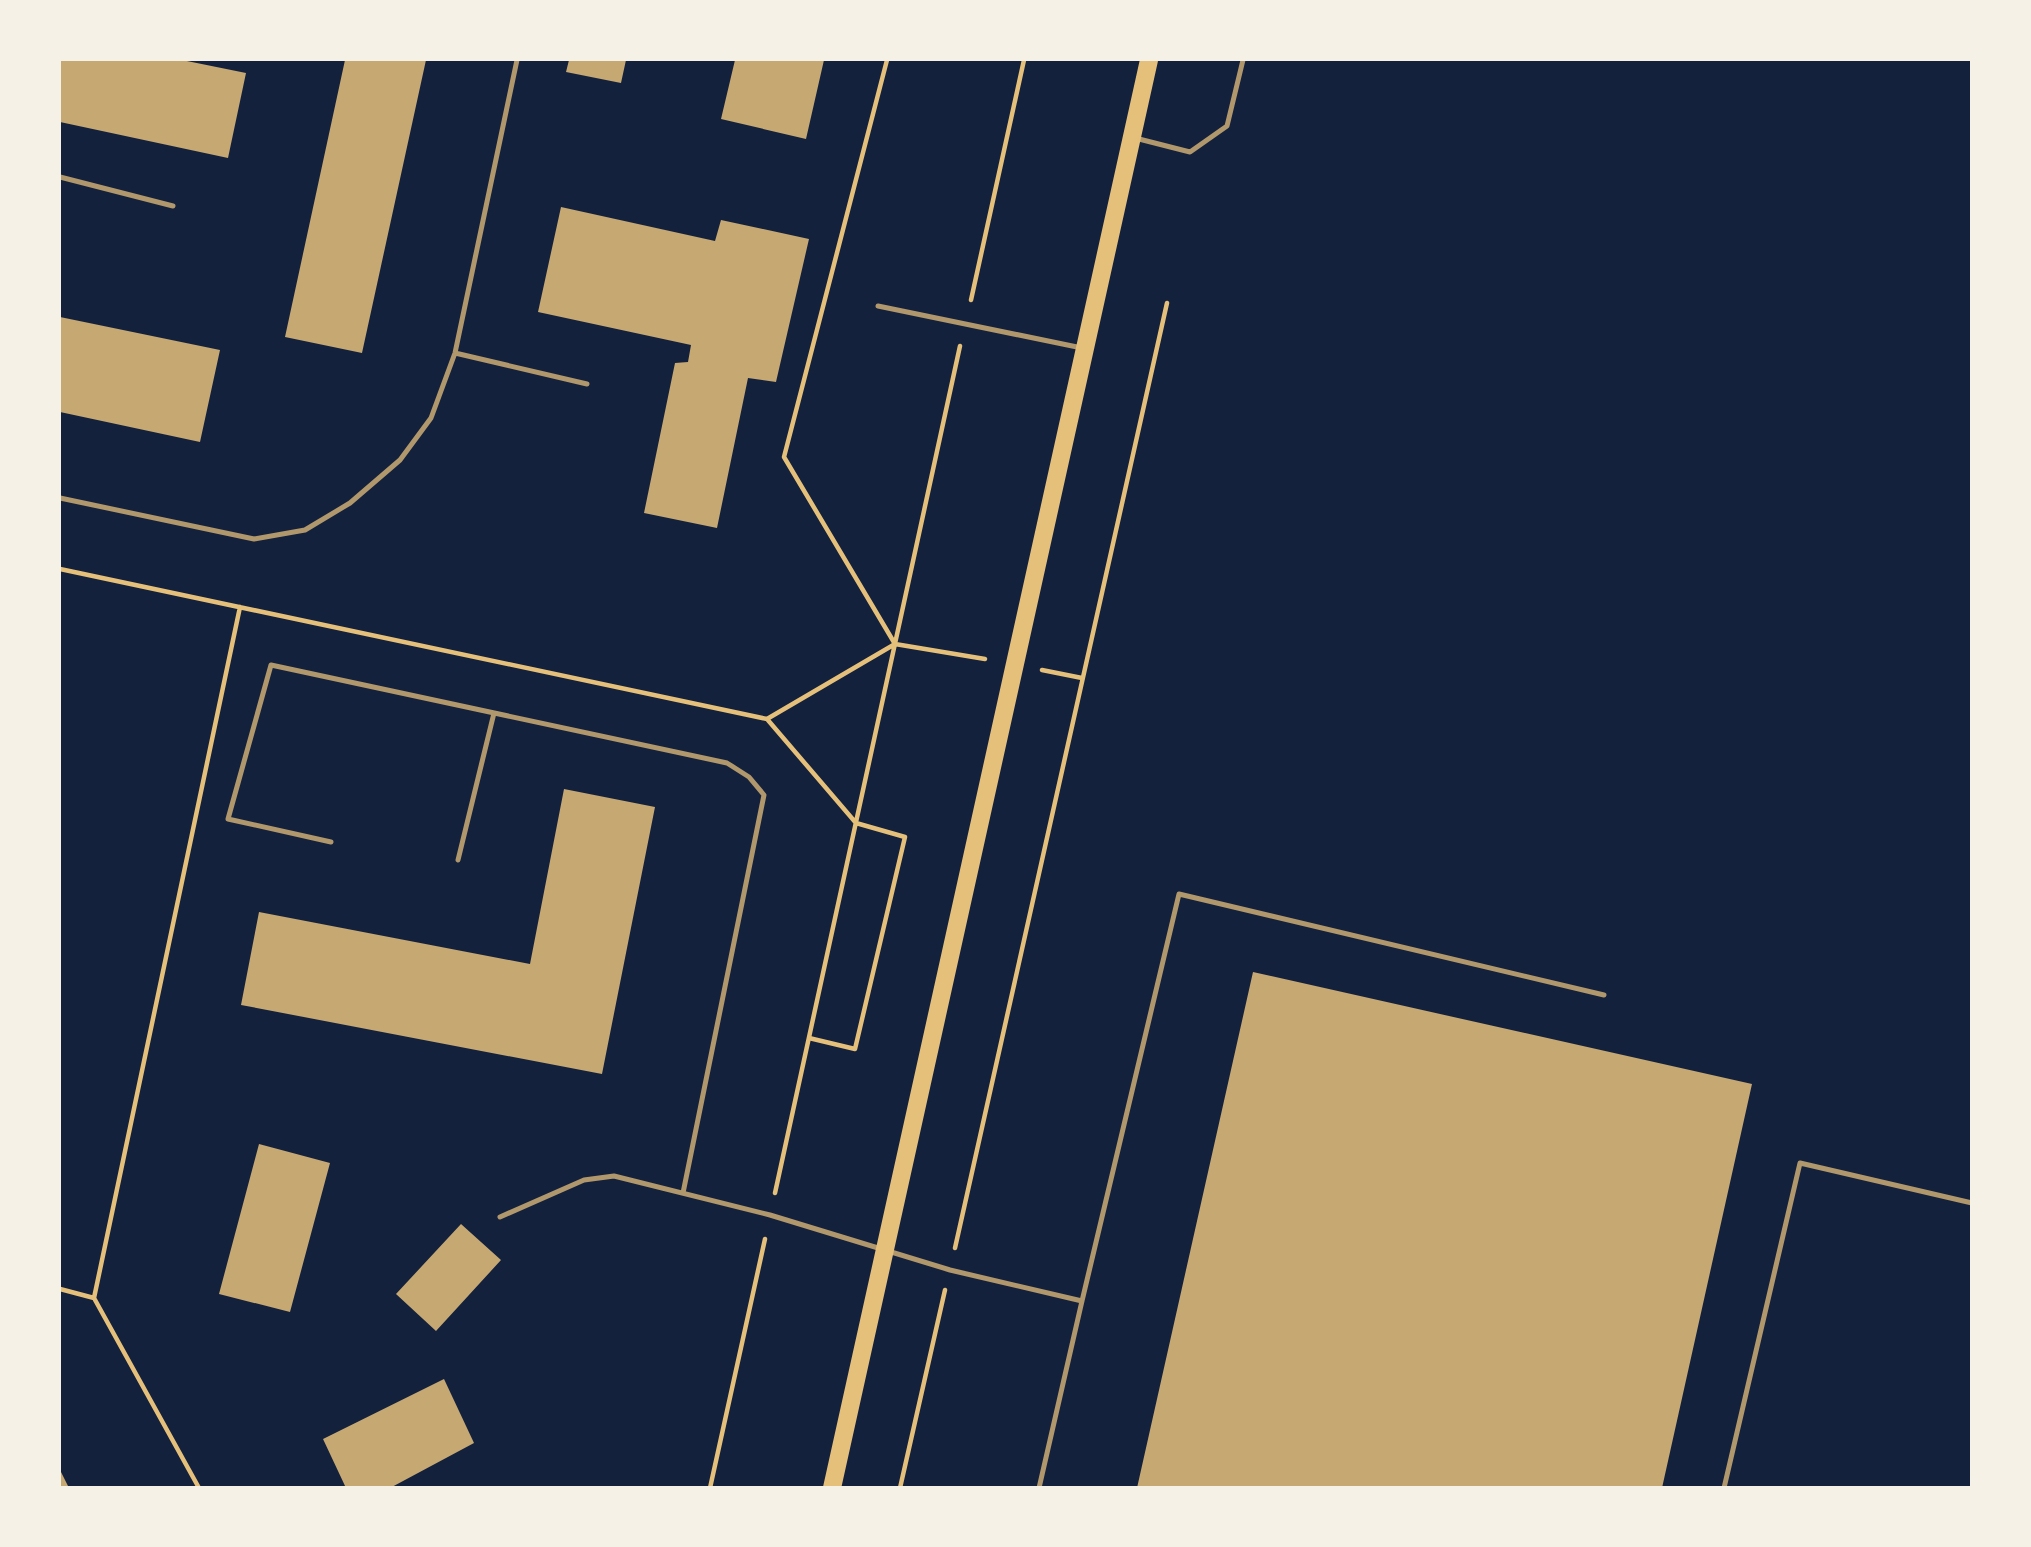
<svg xmlns="http://www.w3.org/2000/svg" width="2031" height="1547" viewBox="0 0 2031 1547" font-family="'DM Sans',sans-serif">
  <rect width="100%" height="100%" fill="#14213d"/>
  <!-- building -->
  <path fill="#c6a872" d="M60 60H182L246 73 228 158 60 122Z
    M345 60H426L362 353 285 337Z
    M569 60H626L621 83 566 72Z
    M735 60H824L806 139 721 119Z
    M561 207 715 241 721 220 809 239 776 382 748 378 717 528 644 513 675 363 688 362 691 345 538 312Z
    M60 317 220 350 200 442 60 412Z
    M564 789 655 807 602 1074 241 1005 259 912 530 964Z
    M1253 972 1752 1084 1662 1488H1137Z
    M259 1144 330 1163 290 1312 219 1294Z
    M461 1224 501 1260 436 1331 396 1294Z
    M444 1379 474 1443 390 1488H346L323 1439Z
    M60 1470 69 1488H60Z"/>
  <g fill="none" stroke-linecap="round" stroke-linejoin="round">
    <!-- path -->
    <path stroke="#e5c07b" stroke-width="4.5" d="M971 300 1024 60
      M60 569 767 719 895 644 784 457 887 60
      M895 644 985 659
      M1042 670 1082 678
      M767 719 856 823 905 837 855 1049 809 1038
      M775 1193 960 346
      M955 1248 1167 303
      M60 1289 94 1298 199 1488
      M94 1298 240 607
      M710 1488 765 1239
      M900 1488 945 1290"/>
    <!-- service -->
    <path stroke="#b1986c" stroke-width="5" d="M1135 138 1190 152 1227 126 1243 60
      M60 177 173 206
      M878 306 1082 348
      M455 353 587 384
      M60 498 254 539 305 530 350 503 400 460 431 418 455 353 517 60
      M331 842 228 819 271 665 727 763 749 777 764 795 683 1193
      M458 860 494 713
      M500 1217 584 1180 614 1176 770 1215 950 1270 1082 1301 1039 1488
      M1082 1301 1179 894 1604 995
      M1724 1488 1800 1163 1972 1203"/>
    <!-- primary -->
    <path stroke="#e5c07b" stroke-width="18" d="M832 1488 1149 60"/>
  </g>
  <!-- border -->
  <rect width="2031" height="1547" fill="none" stroke="#f6f1e7" stroke-width="122"/>
</svg>
